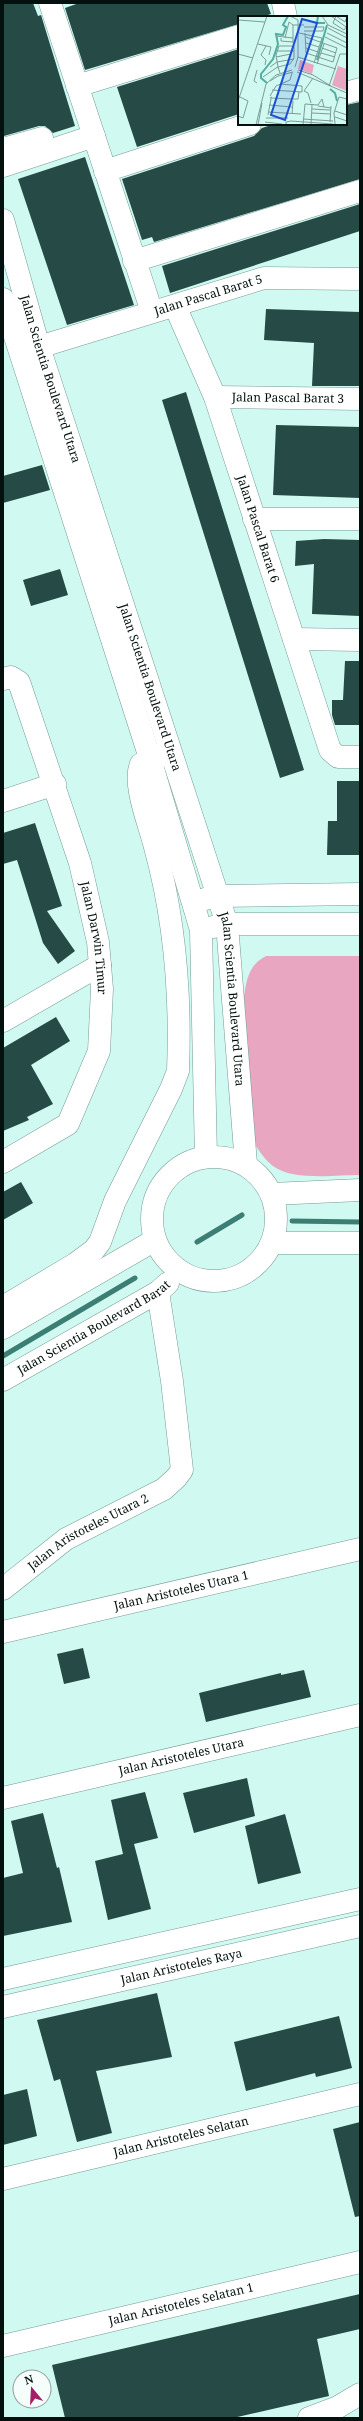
<svg xmlns="http://www.w3.org/2000/svg" width="363" height="2421" viewBox="0 0 363 2421" font-family="'Noto Serif',serif">
  <rect width="100%" height="100%" fill="#d0f9f1"/>
  <!-- green -->
  <path fill="#e8a6c1" d="M266 956H360V1175C336 1175 292 1181 273 1166 263 1158 257 1147 250 1137L244 996C247 978 249 965 266 956Z"/>
  <g fill="none" stroke-linecap="round" stroke-linejoin="round">
    <!-- stream -->
    <path stroke="#3c7e74" stroke-width="5" d="M292 1221 360 1222
      M197 1242 242 1215
      M3 1356 135 1278"/>
  </g>
  <!-- building -->
  <path fill="#264a45" d="M3 3H33L38 16 41 15 75 126 53 133 45 126H39L4 136Z
    M79 3H267L271 14 262 17H239V24L85 70 65 8Z
    M239 49V114L137 147 117 87Z
    M360 102V179L154 242 152 237 142 240 122 179 254 136 262 128 274 124H346V105Z
    M85 157 134 305 67 325 18 179Z
    M360 204V231L170 293 162 266Z
    M266 309 360 312V386H312L314 343 264 340Z
    M186 392 304 770 280 778 162 400Z
    M276 425 360 427V498L273 495Z
    M42 465 50 490 3 503V476Z
    M324 539 360 540V616L312 614 314 564 295 566 296 541Z
    M60 569 68 595 31 606 23 580Z
    M345 661H360V725H335L332 715V700H343Z
    M337 781H360V855H327L328 821H337Z
    M35 823 62 906 47 911 75 951 58 964 43 943 17 860 3 864V833Z
    M56 1017 70 1041 31 1065 53 1104 27 1117 29 1120 3 1131V1048Z
    M21 1182 33 1203 3 1220V1192Z
    M83 1648 90 1678 64 1684 57 1654Z
    M304 1670 311 1697 206 1722 199 1693 281 1673V1675Z
    M247 1778 255 1816 194 1833 183 1793Z
    M145 1792 158 1838 134 1844 151 1909 108 1920 95 1861 123 1854 111 1800Z
    M43 1813 57 1868 59 1867 72 1922 3 1936V1878L23 1873 11 1821Z
    M285 1814 301 1873 258 1884 245 1826Z
    M157 1993 172 2057 96 2071 112 2133 77 2142 60 2079 54 2081 37 2020Z
    M339 2016 352 2068 316 2077 315 2073 246 2091 234 2042Z
    M27 2089 37 2136 3 2145V2095Z
    M360 2122V2216L355 2217 333 2129Z
    M360 2294V2329L317 2339 329 2396 233 2418H65L52 2365Z"/>
  <g fill="none" stroke-linecap="round" stroke-linejoin="round">
    <defs>
      <g id="minor">
        <path d="M50 3 148 300"/>
        <path d="M283 3 286 17"/>
        <path d="M77 86 239 36"/>
        <path d="M346 93 360 89"/>
        <path d="M3 149 42 138"/>
        <path d="M3 166 94 136"/>
        <path d="M105 171 250 124"/>
        <path id="s1" d="M3 220 39 347 227 924 246 1164"/>
        <path d="M134 261 360 191"/>
        <path d="M3 299 148 752 201 930 206 1157"/>
        <path id="s2" d="M175 306 215 397 330 750 338 757H360"/>
        <path id="s3" d="M39 347 264 278 360 279"/>
        <path id="s4" d="M215 397 360 399"/>
        <path d="M254 519H360"/>
        <path d="M294 639 360 640"/>
        <path id="s5" d="M3 679 11 677 19 682 80 863 98 942 102 989 99 1051 68 1124 3 1162"/>
        <path d="M3 801 55 784"/>
        <path d="M205 899 218 896 360 894"/>
        <path d="M213 927 227 924H360"/>
        <path d="M3 1021 100 965"/>
        <circle cx="214" cy="1219" r="62"/>
        <path d="M272 1194 360 1190"/>
        <path d="M272 1243H360"/>
        <path d="M3 1307 75 1264 94 1250 100 1242 115 1201 171 1089 178 1071C181 995 175 920 155 847 150 826 132 783 141 764L160 756"/>
        <path d="M3 1328 155 1240"/>
        <path id="s6" d="M3 1380 158 1292 168 1283"/>
        <path id="s7" d="M3 1589 66 1539 164 1489 176 1478 182 1470 172 1381 158 1292"/>
        <path id="s8" d="M3 1632 360 1549"/>
        <path id="s9" d="M3 1798 360 1715"/>
        <path d="M3 1979 360 1899"/>
        <path id="s10" d="M3 2007 360 1926"/>
        <path id="s11" d="M3 2179 360 2094"/>
        <path id="s12" d="M3 2346 360 2262"/>
        <path d="M309 2418 338 2407 360 2394"/>
      </g>
    </defs>
    <!-- minor casing -->
    <use href="#minor" stroke="#759b94" stroke-width="23"/>
    <!-- minor -->
    <use href="#minor" stroke="#fff" stroke-width="22"/>
  </g>
  <g text-anchor="middle" stroke-width="4" stroke-linejoin="round" paint-order="stroke">
    <!-- street labels -->
    <g font-size="12" fill="#03100e" stroke="#f6fefc">
      <text dy="4" stroke="none"><textPath href="#s3" startOffset="177">Jalan Pascal Barat 5</textPath></text>
      <text dy="4" stroke="none"><textPath href="#s1" startOffset="166">Jalan Scientia Boulevard Utara</textPath></text>
      <text dy="4" stroke="none"><textPath href="#s4" startOffset="73">Jalan Pascal Barat 3</textPath></text>
      <text dy="4" stroke="none"><textPath href="#s2" startOffset="238">Jalan Pascal Barat 6</textPath></text>
      <text dy="4" stroke="none"><textPath href="#s1" startOffset="490">Jalan Scientia Boulevard Utara</textPath></text>
      <text dy="4" stroke="none"><textPath href="#s5" startOffset="285">Jalan Darwin Timur</textPath></text>
      <text dy="4" stroke="none"><textPath href="#s1" startOffset="814">Jalan Scientia Boulevard Utara</textPath></text>
      <text dy="4" stroke="none"><textPath href="#s6" startOffset="105">Jalan Scientia Boulevard Barat</textPath></text>
      <text dy="4" stroke="none"><textPath href="#s7" startOffset="103">Jalan Aristoteles Utara 2</textPath></text>
      <text dy="4" stroke="none"><textPath href="#s8" startOffset="183">Jalan Aristoteles Utara 1</textPath></text>
      <text dy="4" stroke="none"><textPath href="#s9" startOffset="183">Jalan Aristoteles Utara</textPath></text>
      <text dy="4" stroke="none"><textPath href="#s10" startOffset="183">Jalan Aristoteles Raya</textPath></text>
      <text dy="4" stroke="none"><textPath href="#s11" startOffset="183">Jalan Aristoteles Selatan</textPath></text>
      <text dy="4" stroke="none"><textPath href="#s12" startOffset="183">Jalan Aristoteles Selatan 1</textPath></text>
    </g>
  </g>
  <!-- overview -->
  <g transform="translate(238 16)">
    <rect width="109" height="109" fill="#d0f9f1"/>
    <path d="M62 44 76 49 74 58 60 53ZM100 50 109 53V75L94 69Z" fill="#e8a6c1"/>
    <path fill="none" stroke="#54ada0" stroke-width="2" d="M80 0 79 7H87M79 44 89 9M29 67 23 62V58L35 43 40 28 38 18 45 19 48 11 45 9 50 0M92 73 97 77 99 85"/>
    <path fill="none" stroke="#7e9c96" stroke-width="1" d="M52 0 60 4V41L57 51M84 0 90 9 109 18M93 0 108 11M98 0 95 7 106 14 109 10M98 0 107 6 108 3M0 4 27 6M66 11H86L85 15H66M90 12 109 22M61 17 84 22 76 47M67 17 68 37 95 46 99 32 68 21M89 17 109 27M38 20 55 22M87 21 109 32M43 22V25L55 26M47 22 51 6 55 9H66M55 27V9M68 27 81 31M20 28 33 31 31 39M68 32 80 36M84 32 98 37M39 35H56M83 37 97 41M0 38 15 42M38 41 53 38M60 41 98 53M79 48 86 28M27 49 28 44 23 39 28 30M32 51 39 46 56 43M19 54 16 65 19 67M60 54 75 59 93 70M59 56 109 77M25 61 38 52 40 51 52 48 56 42V30H41L38 39 40 51 42 57M32 65 40 60 55 56M91 70 102 38H109M34 74 64 76V70L42 68M32 80 38 70 52 64 54 57M34 81 32 82 54 83M55 83H60L61 76M0 85 29 0M73 87 70 77 66 75 75 62M31 89 54 91M80 90 93 92M74 93 92 94M97 95 109 99M30 96 63 98M74 97 93 98M54 98 55 85M30 99 33 83M0 100 5 102 10 85 2 81M97 101 109 105M28 102H50M65 103 95 105M27 106 44 108M92 106 93 90M97 108 96 97 101 81 109 83M18 109 28 68 38 59 54 54M20 109 24 87M48 109V106L53 105 95 108M65 109 67 88 80 89 84 83 86 91M73 109 74 89"/>
    <path fill="#1d4ed8" fill-opacity="0.15" stroke="#1d4ed8" stroke-width="2" d="M64 3 79 7 47 104 33 99Z"/>
    <rect width="109" height="109" fill="none" stroke="#03100e" stroke-width="2"/>
  </g>
  <!-- border -->
  <rect width="363" height="2421" fill="none" stroke="#03100e" stroke-width="8"/>
  <!-- north arrow -->
  <g transform="translate(32 2389) rotate(342)"><circle r="19" fill="#f6fefc" stroke="#959f9d"/>
  <path d="M0-3L7 15L0 10L-7 15Z" fill="#a51e68"/>
  <text y="-6" font-size="11" font-weight="bold" text-anchor="middle" fill="#03100e">N</text>
  </g>
</svg>
